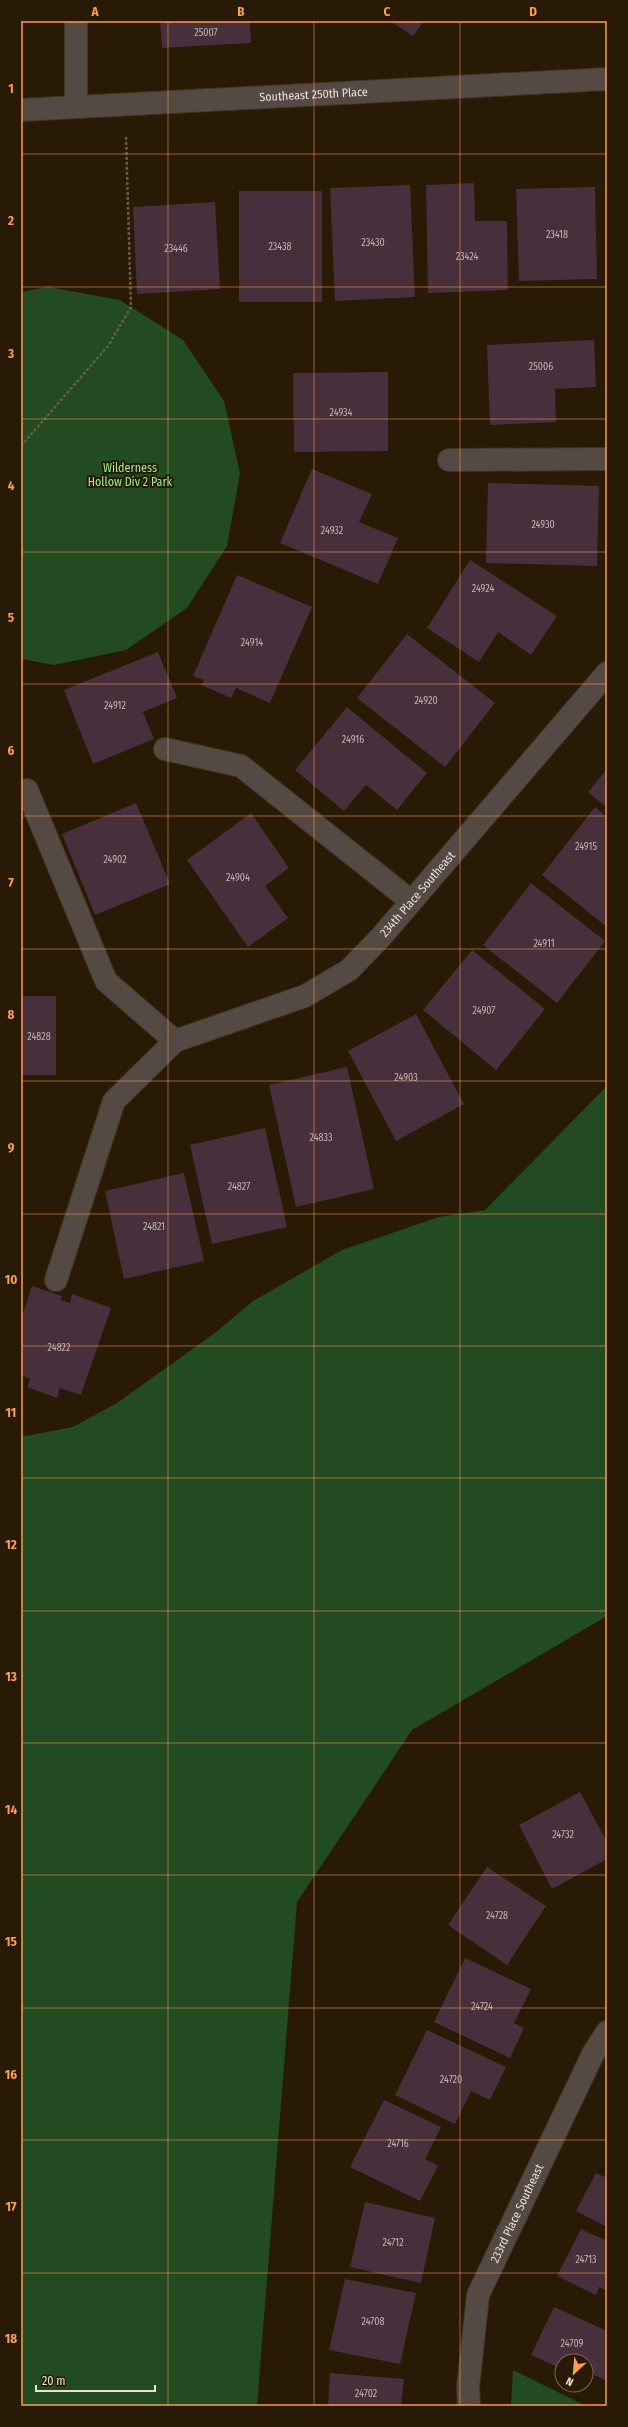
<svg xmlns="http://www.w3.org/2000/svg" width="628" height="2427" viewBox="0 0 628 2427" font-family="'Fira Sans Condensed',sans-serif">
  <rect width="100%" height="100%" fill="#281a04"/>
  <!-- green -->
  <path fill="#234b21" d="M48 287 120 300 183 340 224 401 240 473 227 546 187 608 126 650 54 665 21 659V292Z
    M607 1086V1616L412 1730 297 1902 257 2406H21V1435L26 1436 73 1427 117 1403 215 1333 253 1301 342 1250 439 1217 485 1210Z
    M513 2370 586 2406H511Z"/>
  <!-- building -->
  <path fill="#472f3c" d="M160 21H250L251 43 162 48Z
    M390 21H424L413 36Z
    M474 183 475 221H507L508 290 428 293 426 185Z
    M410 185 415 297 335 301 330 188Z
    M595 187 597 279 519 281 516 189Z
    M239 191H322V302H239Z
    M215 202 220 289 137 294 133 207Z
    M594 340 596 387 555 389 556 422 490 425 487 345Z
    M388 372V451L294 452 293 373Z
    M312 469 372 494 359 522 398 538 378 584 280 543Z
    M488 483 599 486 597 566 486 563Z
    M470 560 557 616 531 655 498 632 479 662 427 628Z
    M237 575 312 607 270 703 236 688 231 698 201 685 204 680 193 676Z
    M407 634 495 703 445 767 357 698Z
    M158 652 177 698 143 712 154 739 93 764 64 690Z
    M347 707 427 773 397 810 366 785 344 811 295 770Z
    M607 769V808L588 792Z
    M136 803 170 884 95 915 62 834Z
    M595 807 607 817V927L542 875Z
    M251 813 289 868 265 886 288 918 248 947 187 860Z
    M531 883 605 941 557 1003 483 945Z
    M472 950 545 1009 496 1070 423 1010Z
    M21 996H56V1075H21Z
    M416 1014 464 1104 396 1141 348 1051Z
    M347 1067 374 1189 296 1207 269 1085Z
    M265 1128 287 1227 212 1244 190 1145Z
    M184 1173 204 1261 124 1279 105 1191Z
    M32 1286 62 1296 61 1300 70 1303 72 1294 111 1308 81 1395 60 1388 57 1398 27 1387 30 1379 21 1375V1319Z
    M580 1792 607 1842V1859L552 1889 519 1825Z
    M487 1867 546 1906 507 1965 448 1925Z
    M465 1958 531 1989 514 2023 524 2028 510 2058 434 2022Z
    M427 2030 506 2067 490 2100 471 2091 455 2124 395 2095Z
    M384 2100 441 2127 425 2159 438 2166 420 2201 350 2167Z
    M596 2173 607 2178V2227L576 2211Z
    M365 2202 435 2218 421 2283 350 2267Z
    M581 2229 607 2241V2291L599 2287 596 2295 557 2276Z
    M345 2279 416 2293 400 2364 329 2350Z
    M554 2307 607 2331V2381L586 2371V2361H562V2369L531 2355Z
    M330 2373 404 2379 401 2406H328Z"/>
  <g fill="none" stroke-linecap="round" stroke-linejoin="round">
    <defs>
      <path id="service" d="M449 460 607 459
        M165 749 241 766 411 901
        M27 790 106 981 175 1041 114 1101 56 1280"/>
      <g id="minor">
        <path d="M76 107V21"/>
        <path id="s1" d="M21 110 607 79"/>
        <path id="s2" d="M175 1041 305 996 349 970 381 937 607 673"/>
        <path id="s3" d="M469 2406 468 2387 478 2295 593 2054 607 2032"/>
      </g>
    </defs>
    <!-- service casing -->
    <use href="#service" stroke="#433621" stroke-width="24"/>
    <!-- minor casing -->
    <use href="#minor" stroke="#433621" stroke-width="24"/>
    <!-- path -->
    <path stroke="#695c49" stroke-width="2.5" stroke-dasharray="3 2" stroke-linecap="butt" d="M21 446 108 346 131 307 126 136"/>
    <!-- service -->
    <use href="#service" stroke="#554943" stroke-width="22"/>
    <!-- minor -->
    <use href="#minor" stroke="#554943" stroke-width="22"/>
  </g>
  <!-- grid -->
  <path fill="none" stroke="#fd9c55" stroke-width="1" stroke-opacity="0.55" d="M168 21V2406M314 21V2406M460 21V2406M21 154H607M21 287H607M21 419H607M21 552H607M21 684H607M21 816H607M21 949H607M21 1081H607M21 1214H607M21 1346H607M21 1478H607M21 1611H607M21 1743H607M21 1875H607M21 2008H607M21 2140H607M21 2273H607"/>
  <g text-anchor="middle" stroke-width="4" stroke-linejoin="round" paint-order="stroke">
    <!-- number labels -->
    <g font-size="10" fill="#c0b4ad">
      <text x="206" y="36">25007</text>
      <text x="557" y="238">23418</text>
      <text x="373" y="246">23430</text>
      <text x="280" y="250">23438</text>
      <text x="176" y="252">23446</text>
      <text x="467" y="260">23424</text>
      <text x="541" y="370">25006</text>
      <text x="341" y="416">24934</text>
      <text x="543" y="528">24930</text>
      <text x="332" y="534">24932</text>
      <text x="483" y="592">24924</text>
      <text x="252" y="646">24914</text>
      <text x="426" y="704">24920</text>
      <text x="115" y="709">24912</text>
      <text x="353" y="743">24916</text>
      <text x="586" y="850">24915</text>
      <text x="115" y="863">24902</text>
      <text x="238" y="881">24904</text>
      <text x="544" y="947">24911</text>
      <text x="484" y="1014">24907</text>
      <text x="39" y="1040">24828</text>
      <text x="406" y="1081">24903</text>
      <text x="321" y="1141">24833</text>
      <text x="239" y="1190">24827</text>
      <text x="154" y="1230">24821</text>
      <text x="59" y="1351">24822</text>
      <text x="563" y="1838">24732</text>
      <text x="497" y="1919">24728</text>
      <text x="482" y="2010">24724</text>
      <text x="451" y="2083">24720</text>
      <text x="398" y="2147">24716</text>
      <text x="393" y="2246">24712</text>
      <text x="586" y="2263">24713</text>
      <text x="373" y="2325">24708</text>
      <text x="572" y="2347">24709</text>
      <text x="366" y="2397">24702</text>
    </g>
    <!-- street labels -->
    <g font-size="12" fill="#e9e0d3" stroke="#281a04">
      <text dy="4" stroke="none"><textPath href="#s1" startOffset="293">Southeast 250th Place</textPath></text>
      <text dy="4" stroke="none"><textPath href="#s2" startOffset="291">234th Place Southeast</textPath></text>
      <text dy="4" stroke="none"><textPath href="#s3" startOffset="202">233rd Place Southeast</textPath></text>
    </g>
    <!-- park labels -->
    <g font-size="12" fill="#95f18f" stroke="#281a04">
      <text x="130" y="472">Wilderness<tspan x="130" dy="14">Hollow Div 2 Park</tspan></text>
    </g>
  </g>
  <!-- border -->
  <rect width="628" height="2427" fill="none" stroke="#281a04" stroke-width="44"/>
  <!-- north arrow -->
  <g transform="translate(574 2373) rotate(206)"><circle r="19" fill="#281a04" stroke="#756957"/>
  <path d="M0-3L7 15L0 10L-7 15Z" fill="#fd9c55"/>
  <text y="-6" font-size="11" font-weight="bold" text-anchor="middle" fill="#e9e0d3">N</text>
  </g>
  <!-- scale -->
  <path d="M36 2385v6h119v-6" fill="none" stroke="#e9e0d3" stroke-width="2"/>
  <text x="42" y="2385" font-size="12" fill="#e9e0d3" stroke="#281a04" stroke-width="3" paint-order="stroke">20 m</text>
  <rect x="22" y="22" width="584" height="2383" fill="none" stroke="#fd9c55" stroke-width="1.5"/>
  <g font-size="13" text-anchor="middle" font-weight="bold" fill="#fd9c55">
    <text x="95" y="16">A</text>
    <text x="241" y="16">B</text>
    <text x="387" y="16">C</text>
    <text x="533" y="16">D</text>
    <text x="11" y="93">1</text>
    <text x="11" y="225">2</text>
    <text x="11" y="358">3</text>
    <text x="11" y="490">4</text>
    <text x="11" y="622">5</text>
    <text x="11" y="755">6</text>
    <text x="11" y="887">7</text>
    <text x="11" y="1019">8</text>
    <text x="11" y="1152">9</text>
    <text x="11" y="1284">10</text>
    <text x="11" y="1417">11</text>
    <text x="11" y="1549">12</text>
    <text x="11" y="1681">13</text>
    <text x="11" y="1814">14</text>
    <text x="11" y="1946">15</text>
    <text x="11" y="2079">16</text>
    <text x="11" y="2211">17</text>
    <text x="11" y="2343">18</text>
  </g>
</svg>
